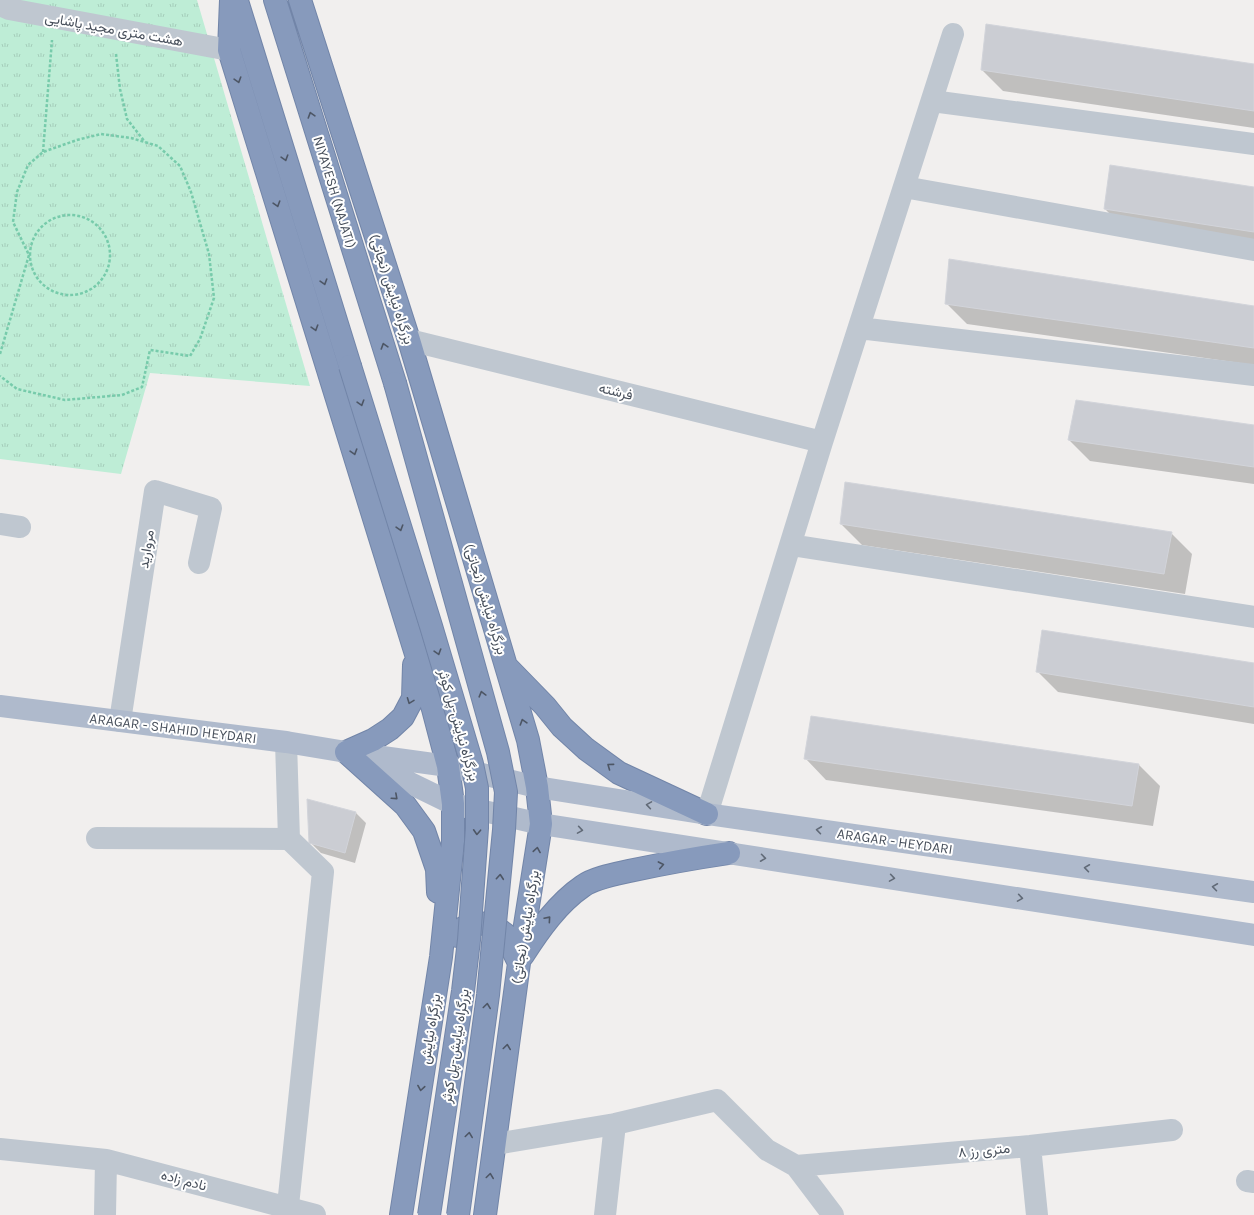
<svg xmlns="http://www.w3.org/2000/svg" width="1254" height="1215" viewBox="0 0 1254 1215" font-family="Karla,Vazirmatn,sans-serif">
  <defs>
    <pattern id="grass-tufts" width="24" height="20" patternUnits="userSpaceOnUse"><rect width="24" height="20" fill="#beedd6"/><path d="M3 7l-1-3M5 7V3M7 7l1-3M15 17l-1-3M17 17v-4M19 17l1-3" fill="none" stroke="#a5cdba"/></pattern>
  </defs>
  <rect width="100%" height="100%" fill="#f1efee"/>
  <!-- grass -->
  <path fill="url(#grass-tufts)" d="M0 0H197L310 386 150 373 121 474 0 459Z"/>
  <!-- shadow -->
  <path fill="#0003" d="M1254 65V128L1003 91 982 70Z
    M1254 188V249L1126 230 1105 209Z
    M946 303 1254 307V365L967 324Z
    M1254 426V484L1090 461 1069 440Z
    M841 524 1171 533 1192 554 1185 594 862 545Z
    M1254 664V724L1058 692 1037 671Z
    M812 717 1139 765 1160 786 1153 826 826 780 806 759Z
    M356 813 366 823 355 863 321 853 310 842Z"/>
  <!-- building -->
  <path fill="#cbcdd3" stroke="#d2d4da" d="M986 24 1254 64V111L981 70Z
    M1110 165 1254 187V232L1104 209Z
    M949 259 1254 306V348L945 304Z
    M1076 400 1254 425V467L1068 440Z
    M845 482 1172 532 1164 574 840 524Z
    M1042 630 1254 663V707L1036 672Z
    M811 716 1139 764 1132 806 804 759Z
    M307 799 356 812 345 853 309 843Z"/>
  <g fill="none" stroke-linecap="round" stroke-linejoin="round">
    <defs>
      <path id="highway" d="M231 0 229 50 433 709 448 766 453 804V841L441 957 401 1215
        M275 0 395 383
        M300 0 409 340 528 740 537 787 541 824 519 963 485 1215
        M237 1 350 366
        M414 665 413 698 403 717 390 729 373 740 346 752 405 805 424 831 437 869 438 892
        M508 668 545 706 562 727 586 749 619 773 707 814
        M457 936 463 928 478 923 492 925 505 934 519 963
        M523 955C539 930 558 903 583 886 594 878 616 874 629 871 662 864 695 858 729 853"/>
    </defs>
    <!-- highway casing -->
    <use href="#highway" stroke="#7285a8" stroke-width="24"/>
    <!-- path -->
    <path stroke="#77cbab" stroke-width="2.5" stroke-dasharray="3 2" stroke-linecap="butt" d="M116 54 120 89 127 119 145 142
      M43 152 52 40
      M30 255a40 40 0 1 1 80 0a40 40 0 1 1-80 0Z
      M0 354 29 255 13 222 17 192 28 165 43 152 77 140 101 134 131 138 158 146 180 166 191 192 209 254 214 298 200 339 190 356 150 350 142 387 122 395 65 400 17 389 0 376"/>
    <!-- minor -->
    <path stroke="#bfc7d0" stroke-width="22" d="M0 5 9 9 229 50
      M932 101 1254 144
      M904 187 1254 250
      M859 328 1254 375
      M409 340 822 442
      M0 524 20 527
      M791 545 1254 617
      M120 721 155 491 211 508 199 563
      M286 742 289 839 323 872 287 1215
      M707 814 822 442 953 34
      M97 838 289 839
      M495 1144 615 1124 717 1100 767 1150 796 1166 833 1215
      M1030 1146 1037 1215
      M0 1149 106 1160
      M796 1166 1030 1146 1172 1130
      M1247 1181 1254 1182
      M105 1215 106 1160 315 1215
      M605 1215 615 1124"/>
    <!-- major -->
    <path stroke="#afbacc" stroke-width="22" d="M0 706 286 742 346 752 448 766 537 787 707 814 1254 892
      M365 761 453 804 541 824 1254 935"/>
    <!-- highway -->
    <use href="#highway" stroke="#879abc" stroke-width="22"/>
    <defs>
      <path id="highway-bridge" d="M350 366 431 626 472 764 477 788V828L469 940 463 991 429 1215
        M395 383 498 752 506 792 504 830 488 995 458 1215"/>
    </defs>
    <!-- highway-bridge casing -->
    <use href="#highway-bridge" stroke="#7285a8" stroke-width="24" stroke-linecap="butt"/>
    <!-- highway-bridge -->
    <use href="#highway-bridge" stroke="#879abc" stroke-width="22"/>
  </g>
  <!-- one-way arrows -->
  <defs><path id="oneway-chevron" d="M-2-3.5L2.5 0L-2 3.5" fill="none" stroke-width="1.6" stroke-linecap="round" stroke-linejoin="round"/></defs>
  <g stroke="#4d5665">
    <use href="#oneway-chevron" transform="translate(238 80) rotate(73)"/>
    <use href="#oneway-chevron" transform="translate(311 115) rotate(-107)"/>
    <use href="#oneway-chevron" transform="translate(285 158) rotate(73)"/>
    <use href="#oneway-chevron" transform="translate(277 204) rotate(73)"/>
    <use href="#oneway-chevron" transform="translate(324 282) rotate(73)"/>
    <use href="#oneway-chevron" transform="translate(315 328) rotate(73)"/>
    <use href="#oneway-chevron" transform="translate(384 346) rotate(-107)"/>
    <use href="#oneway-chevron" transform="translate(361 403) rotate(73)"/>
    <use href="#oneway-chevron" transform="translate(354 452) rotate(73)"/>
    <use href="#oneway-chevron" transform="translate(400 528) rotate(73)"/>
    <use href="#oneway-chevron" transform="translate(438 652) rotate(73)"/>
    <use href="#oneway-chevron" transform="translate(482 694) rotate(-105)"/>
    <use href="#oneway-chevron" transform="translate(410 701) rotate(111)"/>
    <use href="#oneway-chevron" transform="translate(523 722) rotate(-107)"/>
    <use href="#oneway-chevron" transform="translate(610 766) rotate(-144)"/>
    <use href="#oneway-chevron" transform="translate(395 797) rotate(42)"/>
    <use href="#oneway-chevron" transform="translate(477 832) rotate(93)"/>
    <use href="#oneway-chevron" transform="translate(537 850) rotate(-81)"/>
    <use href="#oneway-chevron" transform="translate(661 865) rotate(-11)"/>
    <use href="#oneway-chevron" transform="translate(500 877) rotate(-85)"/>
    <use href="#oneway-chevron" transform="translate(548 919) rotate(-49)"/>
    <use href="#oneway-chevron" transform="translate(487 1006) rotate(-82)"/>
    <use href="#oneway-chevron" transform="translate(507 1047) rotate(-82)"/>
    <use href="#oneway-chevron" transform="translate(421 1088) rotate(99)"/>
    <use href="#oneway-chevron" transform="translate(469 1135) rotate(-82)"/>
    <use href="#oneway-chevron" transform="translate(490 1176) rotate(-82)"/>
  </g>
  <g stroke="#616a77">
    <use href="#oneway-chevron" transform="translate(649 805) rotate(-171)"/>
    <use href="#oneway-chevron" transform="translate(580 830) rotate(9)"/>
    <use href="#oneway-chevron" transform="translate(819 830) rotate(-172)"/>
    <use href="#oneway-chevron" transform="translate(763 858) rotate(8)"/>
    <use href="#oneway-chevron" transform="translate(1087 868) rotate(-172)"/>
    <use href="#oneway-chevron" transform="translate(892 878) rotate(9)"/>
    <use href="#oneway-chevron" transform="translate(1215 887) rotate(-172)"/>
    <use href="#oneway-chevron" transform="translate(1020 898) rotate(9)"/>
  </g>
  <g text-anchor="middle" stroke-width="4" stroke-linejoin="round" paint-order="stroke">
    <!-- street labels -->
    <g font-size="14" fill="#474f5b" stroke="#fff">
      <text transform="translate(114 29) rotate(10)" y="5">هشت متری مجید پاشایی</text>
      <text transform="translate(335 192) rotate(73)" y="5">NIYAYESH (NAJATI)</text>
      <text transform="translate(392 289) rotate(72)" y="5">بزرگراه نیایش (نجاتی)</text>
      <text transform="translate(616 391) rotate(14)" y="5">فرشته</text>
      <text transform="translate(146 549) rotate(-81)" y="5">مروارید</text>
      <text transform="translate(486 599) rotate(73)" y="5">بزرگراه نیایش (نجاتی)</text>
      <text transform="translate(459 725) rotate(74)" y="5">بزرگراه نیایش-پل کوثر</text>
      <text transform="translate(173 728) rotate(7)" y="5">ARAGAR - SHAHID HEYDARI</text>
      <text transform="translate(895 841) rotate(8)" y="5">ARAGAR - HEYDARI</text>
      <text transform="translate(525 927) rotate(-81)" y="5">بزرگراه نیایش (نجاتی)</text>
      <text transform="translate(430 1029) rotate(-81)" y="5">بزرگراه نیایش</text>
      <text transform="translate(455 1046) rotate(-81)" y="5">بزرگراه نیایش-پل کوثر</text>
      <text transform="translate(984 1150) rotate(-5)" y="5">۸ متری رز</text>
      <text transform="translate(184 1180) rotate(15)" y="5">نادم زاده</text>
    </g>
  </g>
</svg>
